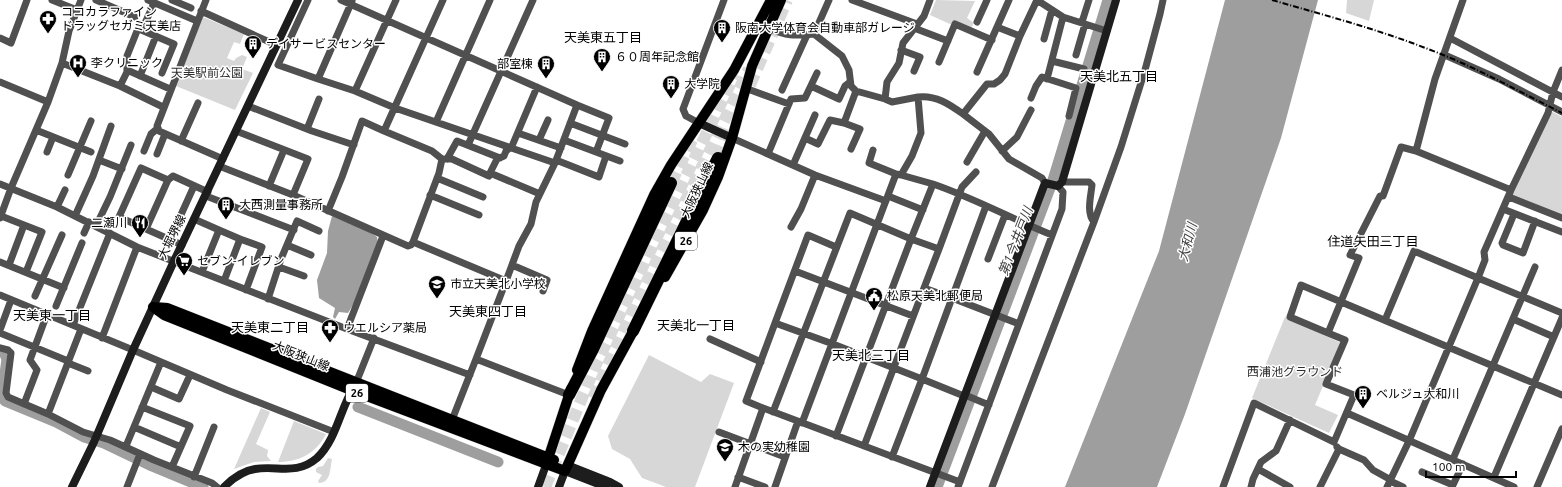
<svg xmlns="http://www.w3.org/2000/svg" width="1562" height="487" viewBox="0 0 1562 487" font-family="Ubuntu,'Noto Sans JP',sans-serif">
  <rect width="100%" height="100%" fill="#fff"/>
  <!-- green -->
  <path fill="#d7d7d7" d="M936 0 975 1 967 18 974 23 970 30 952 25 930 15Z
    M1347 0H1374L1369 21 1346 13Z
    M203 17 244 34 240 44 234 42 227 58 234 61 236 58 242 55 247 57 242 69 253 73 235 110 176 86Z
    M1551 111 1562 117V216L1512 195Z
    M1285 317 1341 343 1315 405 1338 415 1329 433 1252 398Z
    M649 355 701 382 710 374 734 383 695 487H666L642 478 630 459 612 449 608 436Z
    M261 408 270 412 256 444 268 450 267 456 271 461 254 462 234 469Z
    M294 421 326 434C316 453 300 462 278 462Z
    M328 458 332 459C330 468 331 483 319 483L318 481 322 475 316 472V469L318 467 323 466Z"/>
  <!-- water -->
  <path fill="#9e9e9e" d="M1225 0H1318L1281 138 1185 414 1157 487H1065L1159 251Z
    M332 216 370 232 377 237 378 242 355 301 348 313 339 312 335 319 333 317 335 308 319 298 317 280 327 253 328 231Z"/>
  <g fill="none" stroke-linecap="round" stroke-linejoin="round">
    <!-- river -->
    <path stroke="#9e9e9e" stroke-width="11" d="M0 350 4 352 7 359 2 396 5 401 56 422 84 437 104 443 152 466 203 487
      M358 407 498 462
      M937 487 1053 180 1108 0"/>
    <!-- highway-tunnel -->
    <path stroke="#d9d9d9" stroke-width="12" stroke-dasharray="12 6" stroke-linecap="butt" d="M750 85 787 0
      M718 158 732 126
      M671 183 694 136
      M593 398 634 308 749 69
      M545 487 597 362 735 74"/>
    <defs>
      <path id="primary" d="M665 277 703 210 718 177 732 138 752 66 781 0
        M153 307 164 315 351 390 565 471 601 390 636 326
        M153 307 167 308 554 460
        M577 370 592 331 654 195 671 165 734 70 771 0
        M546 465 571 389"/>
      <path id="highway" d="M633 331 718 158
        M569 395 593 349 671 183"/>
    </defs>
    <!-- primary casing -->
    <use href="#primary" stroke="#dbdbdb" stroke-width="11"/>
    <!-- highway casing -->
    <use href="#highway" stroke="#dbdbdb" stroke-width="13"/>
    <!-- street -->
    <path stroke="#505050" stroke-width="7" d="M52 0 77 10
      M96 0 135 17
      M148 0 197 21
      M172 0 191 8
      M206 0 157 126 159 131 223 159
      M308 0 278 65 318 79
      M341 0 577 105 555 163 536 202 531 224 519 246 506 281
      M852 0 917 24
      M1463 0 1435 79 1416 151 1511 190 1484 252 1485 260 1478 278 1562 313
      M352 1 318 79 355 91 395 108 555 163
      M201 11 276 45
      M977 22 987 0
      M1082 22 1089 0
      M997 27 1020 36
      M768 28C787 36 793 36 814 34L842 56 849 70 851 86 856 91 885 99
      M914 28 948 41
      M139 29 174 44 162 73
      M814 34 829 0
      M0 38 11 43 27 0
      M1450 38 1562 97
      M1044 39 1052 10
      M901 50 920 57 914 71
      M1076 55 1085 24
      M1447 56 1499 79 1562 112
      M1052 61 1084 69
      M939 62 955 24 992 40
      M62 63 120 86 163 107
      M127 70 170 89
      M977 72 1009 0
      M140 76 156 36
      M1047 79 1063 17
      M0 82 48 102
      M120 86 127 72V56L137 31 146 21 154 3
      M811 86 839 99 845 86 850 82
      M537 87 512 146 506 151 504 156 497 159 490 173 540 194
      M745 88 789 104
      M782 90 807 35
      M355 91 396 0
      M918 97 892 102 885 99 887 82 899 63 903 43 924 16 930 0
      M1031 98 1036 86 1042 77 1076 88 1069 116
      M577 105 609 118 596 152
      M248 106 312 131 354 145
      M963 114 989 134 1009 159 1042 178 1045 183
      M436 122 490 0
      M570 123 625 144
      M699 123 686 116 683 109 724 0
      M844 123 860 129 851 149
      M307 129 319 99
      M36 130 91 152
      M236 131 308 159 293 195
      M384 131 432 151 442 159 439 173 413 242
      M518 133 561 148
      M732 138 815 175 886 201
      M805 138 818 144 830 120 844 123 856 91
      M539 140 548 120
      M564 140 620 161
      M181 141 198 103
      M468 145 533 0
      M873 150 869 163 896 174
      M144 151 151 134 158 128
      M1002 151 1017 137 1031 110
      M47 152 53 137
      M157 154 165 134
      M768 154 791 99 805 98 817 73
      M444 159H452L489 176 490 173
      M447 159 457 141 500 158
      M99 160 122 169
      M556 160 599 177 606 156
      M967 162 985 131
      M793 165 815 115
      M219 166 293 195 408 246 411 245 413 242 506 281 476 359 569 395
      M68 175 91 121
      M437 178 483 197
      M168 180 141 168 119 217 182 245
      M1062 182H1089L1092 185C1091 196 1086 213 1094 222
      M0 184 57 207 137 247 347 329 470 375
      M933 184C974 198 1012 219 1052 235
      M269 186 284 150
      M1511 190 1548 113 1553 92 1562 70
      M430 195 479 215
      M206 196 294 230
      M888 196 923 210
      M1509 197 1562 218
      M986 206 952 298 1019 324
      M57 207 65 190
      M1503 209 1562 232
      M328 211 342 177 362 121 384 131 443 0
      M1514 214 1502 243 1503 245 1523 253 1535 221
      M1 216 42 232 26 272
      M75 216 93 176 111 126
      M0 218 11 188 48 102 62 63 69 31 81 0
      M194 219 219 230 202 272
      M96 226 110 197 131 145
      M791 227 801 209 815 175
      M146 229 168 180 173 176 208 192
      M219 230 240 239 224 281
      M84 233 89 222
      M170 239 194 186
      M240 239 262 247 246 290
      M287 245 311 255
      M939 249 962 187 976 172
      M988 259 1005 215
      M0 262 64 288
      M9 265 24 225
      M512 265 547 280 543 291
      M279 267 304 276
      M795 271 913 316
      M0 295 133 350 227 390 334 432
      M35 296 62 235
      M268 299 281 259 297 221 319 231
      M56 306 82 243
      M1513 319 1554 337
      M1385 320 1414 251 1478 278 1409 441 1387 487
      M775 323 808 235 836 247
      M73 325 110 233
      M347 329 383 236
      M0 330 11 300
      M0 333 68 361
      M1328 333 1290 317 1301 285 1562 395
      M102 338 137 247
      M710 339 761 362
      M0 348 8 350 11 353 6 393 8 397 48 414 83 432 110 440 154 460 212 483 217 487
      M68 363 88 371
      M356 383 374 338
      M151 387 179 399 190 375
      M965 395 989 405
      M964 396 922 379 952 298 924 288 939 249 911 239 933 184 901 175 912 156 921 133 918 97C936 95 949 104 963 114L987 84H994L1000 80 1005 74 1020 36 1037 0 1063 17 1107 31
      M24 404 37 370 30 360 47 314
      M142 407 190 426 172 467
      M763 408 746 401 775 323 833 344 922 379 892 457
      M773 412 850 213 911 239 836 436
      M1347 413 1514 487
      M48 414 81 329
      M452 420 476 359
      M802 423 896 174 901 175
      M134 427 181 447
      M719 432 785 457
      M126 446 161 362
      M864 446 924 288
      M1339 449 1364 460 1373 470 1391 480
      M1453 459 1535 267
      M1258 469 1290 487
      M1422 472 1453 485
      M194 477 214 427
      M738 477 765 487
      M1494 477 1562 318
      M1390 481 1403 487
      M127 487 140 454
      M735 487 763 408 960 482
      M775 487 798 421
      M958 487 1062 209 1063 192 1058 186
      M992 487 1094 222 1121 147 1145 70 1160 14 1163 0
      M1223 487 1254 403 1334 442 1354 395 1326 384 1345 340 1328 333 1359 258 1350 255 1380 196H1383L1401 147 1416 151
      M1251 487 1253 479 1261 462 1276 451 1290 420
      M1320 487 1339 449 1337 447
      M1452 487 1463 464
      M1537 487 1562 429"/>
    <!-- secondary -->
    <path stroke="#1d1d1d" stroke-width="8" d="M699 123 732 138
      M567 465 610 482 619 487
      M72 487 94 442 133 350 174 261 298 0
      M224 487C233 478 242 471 255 469 277 465 296 476 317 458 337 439 340 408 355 385
      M538 487 546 465
      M559 487 565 471 606 487
      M930 487 1045 183 1058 186 1062 182 1116 0"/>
    <!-- primary -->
    <use href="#primary" stroke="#000" stroke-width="10"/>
    <!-- highway -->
    <use href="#highway" stroke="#000" stroke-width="12"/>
    <!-- rail -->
    <path stroke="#000" stroke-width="2" stroke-dasharray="6 2 1 2" stroke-linecap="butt" d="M1272 0C1324 15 1377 29 1428 49 1474 66 1518 91 1562 113"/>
  </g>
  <!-- icons -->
  <defs>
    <symbol id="pharmacy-pin" viewBox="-11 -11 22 30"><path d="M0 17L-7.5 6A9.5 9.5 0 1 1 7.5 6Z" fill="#000" stroke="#fff"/><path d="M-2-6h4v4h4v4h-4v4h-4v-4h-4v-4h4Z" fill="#fff"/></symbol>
    <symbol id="building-pin" viewBox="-11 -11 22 30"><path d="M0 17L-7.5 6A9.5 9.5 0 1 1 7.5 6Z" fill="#000" stroke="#fff"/><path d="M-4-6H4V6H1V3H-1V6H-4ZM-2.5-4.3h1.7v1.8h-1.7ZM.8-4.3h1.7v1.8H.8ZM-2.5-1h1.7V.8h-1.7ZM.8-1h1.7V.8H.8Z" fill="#fff"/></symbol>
    <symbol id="hospital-pin" viewBox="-11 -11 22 30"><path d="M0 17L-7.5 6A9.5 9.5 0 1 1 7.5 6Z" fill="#000" stroke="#fff"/><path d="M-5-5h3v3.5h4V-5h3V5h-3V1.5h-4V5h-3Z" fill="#fff"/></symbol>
    <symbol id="restaurant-pin" viewBox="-11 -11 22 30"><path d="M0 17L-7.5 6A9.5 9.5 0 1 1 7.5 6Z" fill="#000" stroke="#fff"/><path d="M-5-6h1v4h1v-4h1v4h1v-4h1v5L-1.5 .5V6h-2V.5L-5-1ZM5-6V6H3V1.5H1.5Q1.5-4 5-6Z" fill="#fff"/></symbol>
    <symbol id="supermarket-pin" viewBox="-11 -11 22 30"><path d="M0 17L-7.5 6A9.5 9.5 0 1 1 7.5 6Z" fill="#000" stroke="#fff"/><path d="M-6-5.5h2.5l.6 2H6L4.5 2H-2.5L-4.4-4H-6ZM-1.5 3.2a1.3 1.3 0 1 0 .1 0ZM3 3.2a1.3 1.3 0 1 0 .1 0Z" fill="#fff"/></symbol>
    <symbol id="school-pin" viewBox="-11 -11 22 30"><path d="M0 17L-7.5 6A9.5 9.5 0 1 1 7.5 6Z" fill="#000" stroke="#fff"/><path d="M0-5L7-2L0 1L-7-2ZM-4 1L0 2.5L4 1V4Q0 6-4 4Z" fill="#fff"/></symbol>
    <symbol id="civic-pin" viewBox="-11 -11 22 30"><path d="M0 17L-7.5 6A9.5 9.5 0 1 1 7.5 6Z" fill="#000" stroke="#fff"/><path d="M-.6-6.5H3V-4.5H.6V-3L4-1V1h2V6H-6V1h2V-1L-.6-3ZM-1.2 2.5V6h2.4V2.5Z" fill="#fff"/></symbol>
  </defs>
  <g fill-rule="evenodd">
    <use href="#pharmacy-pin" x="38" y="9" width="20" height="27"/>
    <use href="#building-pin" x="712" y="18" width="20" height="27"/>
    <use href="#building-pin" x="243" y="34" width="20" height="27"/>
    <use href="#building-pin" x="592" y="47" width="20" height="27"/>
    <use href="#hospital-pin" x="68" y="53" width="20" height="27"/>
    <use href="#building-pin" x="536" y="54" width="20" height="27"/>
    <use href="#building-pin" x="661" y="74" width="20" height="27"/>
    <use href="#building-pin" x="216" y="195" width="20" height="27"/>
    <use href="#restaurant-pin" x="130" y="213" width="20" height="27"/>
    <use href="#supermarket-pin" x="174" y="251" width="20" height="27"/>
    <use href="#school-pin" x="427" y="274" width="20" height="27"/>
    <use href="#civic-pin" x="864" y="286" width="20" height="27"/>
    <use href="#pharmacy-pin" x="320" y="318" width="20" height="27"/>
    <use href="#building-pin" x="1353" y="384" width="20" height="27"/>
    <use href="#school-pin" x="715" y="437" width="20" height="27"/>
  </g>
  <g text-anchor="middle" stroke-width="3" stroke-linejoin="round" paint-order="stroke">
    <!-- shield labels -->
    <g fill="#fff" stroke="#4c4c4c" stroke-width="1">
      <rect x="675" y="232" width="22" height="18" rx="3"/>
      <rect x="346" y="384" width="22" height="18" rx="3"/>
    </g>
    <g font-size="11" font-weight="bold" fill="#000">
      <text x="686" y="245">26</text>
      <text x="357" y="397">26</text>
    </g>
    <!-- poi labels -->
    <g font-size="12" fill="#000" stroke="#fff" text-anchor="start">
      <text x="61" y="16">ココカラファイン<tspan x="61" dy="14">ドラッグセガミ天美店</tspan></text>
      <text x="735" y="32">阪南大学体育会自動車部ガレージ</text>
      <text x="266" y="48">デイサービスセンター</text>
      <text x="615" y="61">６０周年記念館</text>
      <text x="91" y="67">李クリニック</text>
      <text x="533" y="68" text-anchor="end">部室棟</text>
      <text x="684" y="88">大学院</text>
      <text x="239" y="209">大西測量事務所</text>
      <text x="127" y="227" text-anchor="end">二瀬川</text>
      <text x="197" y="265">セブン-イレブン</text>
      <text x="450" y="288">市立天美北小学校</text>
      <text x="887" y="300">松原天美北郵便局</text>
      <text x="343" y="332">ウエルシア薬局</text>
      <text x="1376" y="398">ベルジュ大和川</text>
      <text x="738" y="451">木の実幼稚園</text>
    </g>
    <!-- park labels -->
    <g font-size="12" fill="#2e2e2e" stroke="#fff">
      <text x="207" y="77">天美駅前公園</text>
      <text x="1295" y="376">西浦池グラウンド</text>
    </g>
    <!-- street labels -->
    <g font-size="12" fill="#000" stroke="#fff">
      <text transform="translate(697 190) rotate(-65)" y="4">大阪狭山線</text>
      <text transform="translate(172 237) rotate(-64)" y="4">大堀堺線</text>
      <text transform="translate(301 356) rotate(22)" y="4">大阪狭山線</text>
    </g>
    <!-- neighbourhood labels -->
    <g font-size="13" fill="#000" stroke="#fff">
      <text x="603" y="42">天美東五丁目</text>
      <text x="1119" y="81">天美北五丁目</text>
      <text x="1373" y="246">住道矢田三丁目</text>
      <text x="488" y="316">天美東四丁目</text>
      <text x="52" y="320">天美東一丁目</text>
      <text x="696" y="330">天美北一丁目</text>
      <text x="270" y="332">天美東二丁目</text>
      <text x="871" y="360">天美北三丁目</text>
    </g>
    <!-- water labels -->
    <g font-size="13" font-style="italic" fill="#3f3f3f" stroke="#fff">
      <text transform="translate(1015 241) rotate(-69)" y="5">第1今井戸川</text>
      <text transform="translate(1187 242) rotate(-75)" y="5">大和川</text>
    </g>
  </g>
  <!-- scale -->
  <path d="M1426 471v6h90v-6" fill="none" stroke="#000000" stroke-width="2"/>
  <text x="1432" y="471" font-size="12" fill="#000000" stroke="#ffffff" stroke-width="3" paint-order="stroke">100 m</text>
</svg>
